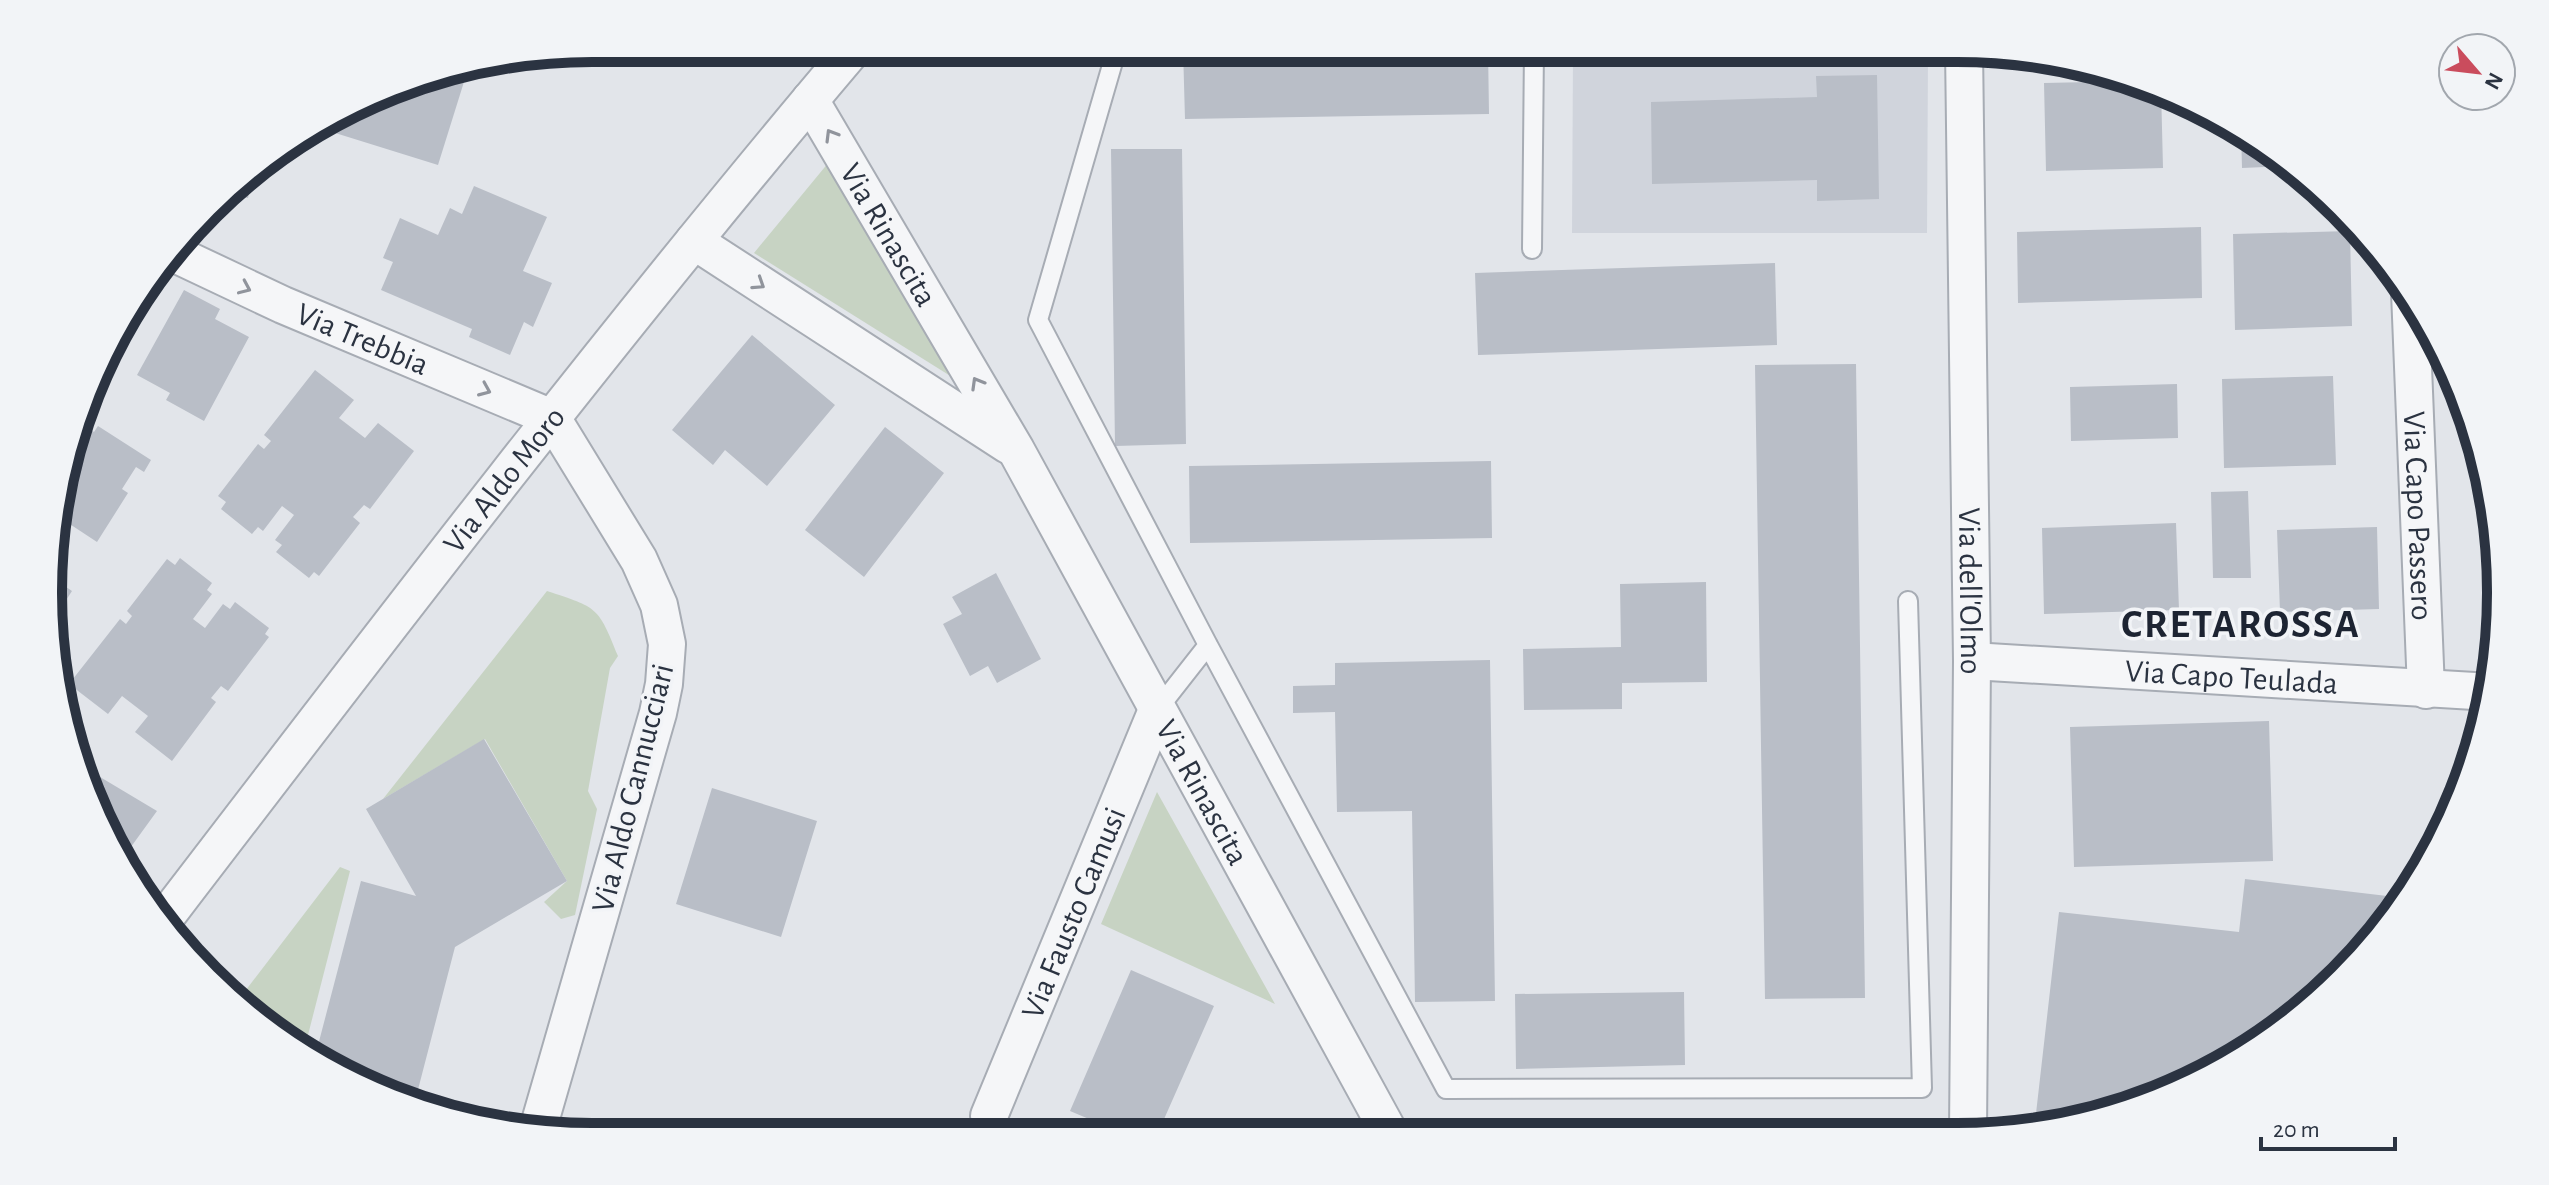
<svg xmlns="http://www.w3.org/2000/svg" width="2549" height="1185" viewBox="0 0 2549 1185" font-family="'Alegreya Sans',sans-serif">
  <rect width="100%" height="100%" fill="#e2e5ea"/>
  <!-- built -->
  <path fill="#d0d4dc" d="M1573 55H1928L1927 233H1572Z"/>
  <!-- green -->
  <path fill="#c7d3c3" d="M829 162 960 382 754 253Z
    M547 591C598 608 598 606 618 656L610 668 588 791 597 809 575 915 561 919 544 902 567 881 485 739 383 799Z
    M1157 792 1275 1004 1101 924Z
    M340 867 350 871 308 1035 275 1028 236 1003Z"/>
  <!-- building -->
  <path fill="#b9bec7" d="M1183 48H1488L1489 114 1185 119Z
    M468 69 438 165 332 132 338 113 417 77Z
    M1877 75 1879 199 1817 201V180L1652 184 1651 102 1817 97 1816 76Z
    M2136 81 2161 88 2163 168 2046 171 2044 83Z
    M2241 130 2259 140 2291 166 2242 168Z
    M1111 149H1182L1186 444 1115 446Z
    M255 168 248 198 226 192 234 183Z
    M474 186 547 217 523 271 552 283 533 327 524 322 510 355 469 337 472 329 381 290 393 262 383 258 400 218 438 235 450 208 462 214Z
    M2201 227 2202 298 2018 303 2017 232Z
    M2350 231 2352 326 2235 330 2233 234Z
    M1775 263 1777 345 1478 355 1475 273Z
    M184 290 220 309 215 319 249 337 204 421 166 400 170 393 137 375Z
    M752 335 835 405 767 486 725 450 713 465 672 430Z
    M1856 364 1865 998 1765 999 1755 365Z
    M315 370 354 400 339 418 365 438 378 423 414 451 370 509 364 505 353 517 360 523 319 576 314 572 309 578 276 552 282 545 275 540 294 515 282 506 263 531 258 527 252 534 221 509 226 502 218 496 258 444 264 449 271 441 264 435Z
    M2333 376 2336 465 2224 468 2222 379Z
    M2177 384 2178 438 2071 441 2070 387Z
    M82 424 94 432 98 426 151 460 144 472 136 467 122 489 128 493 97 542 56 515 58 487Z
    M885 427 944 473 864 577 805 530Z
    M1491 461 1492 538 1190 543 1189 466Z
    M2248 491 2251 578H2213L2211 492Z
    M2176 523 2179 610 2044 614 2042 528Z
    M2377 527 2379 609 2280 612 2277 530Z
    M180 558 212 583 207 590 212 594 193 619 205 628 223 604 230 609 235 602 269 628 265 634 269 637 228 691 221 686 211 698 216 702 172 761 135 732 148 716 122 696 108 714 69 684 120 619 126 624 132 616 127 611 167 559 175 565Z
    M996 573 1041 659 997 683 988 666 970 676 943 624 962 614 952 597Z
    M50 576 72 591 51 623 48 592Z
    M1706 582 1707 682 1622 683V709L1524 710 1523 649 1621 647 1620 584Z
    M1490 660 1495 1001 1415 1002 1412 811 1337 812 1335 712 1293 713V686L1335 685V663Z
    M2269 721 2273 861 2074 867 2070 727Z
    M484 739 567 881 455 947 414 1105 385 1096 316 1053 361 881 416 896 366 809Z
    M85 768 157 811 120 862Z
    M712 788 817 821 781 937 676 904Z
    M2245 879 2404 898 2389 924 2288 1024 2165 1095 2034 1131 2059 912 2239 932Z
    M1131 970 1214 1006 1157 1135H1127L1070 1111Z
    M1684 992 1685 1065 1516 1069 1515 994Z"/>
  <g fill="none" stroke-linecap="round" stroke-linejoin="round">
    <defs>
      <path id="lane" d="M1117 48 1038 320 1208 645 1446 1089 1922 1088 1908 601
        M1532 249 1534 48
        M1157 710 1208 645"/>
      <g id="street">
        <path id="s1" d="M1964 49 1972 661 1968 1132"/>
        <path id="s2" d="M810 100 1016 450 1390 1134"/>
        <path d="M694 241 1008 445"/>
        <path id="s3" d="M175 254 283 305 552 418 639 560 659 605 667 644 664 684 658 713 537 1132"/>
        <path id="s4" d="M2410 292 2426 690"/>
        <path id="s5" d="M1972 661 2491 692"/>
        <path id="s6" d="M165 918C390 624 615 330 854 48"/>
        <path id="s7" d="M989 1116 1157 710"/>
      </g>
    </defs>
    <!-- lane casing -->
    <use href="#lane" stroke="#a7acb4" stroke-width="22"/>
    <!-- street casing -->
    <use href="#street" stroke="#a7acb4" stroke-width="40"/>
    <!-- lane -->
    <use href="#lane" stroke="#f5f6f8" stroke-width="18"/>
    <!-- street -->
    <use href="#street" stroke="#f5f6f8" stroke-width="36"/>
  </g>
  <!-- one-way arrows -->
  <defs><path id="oneway-chevron" d="M-2-3.5L2.5 0L-2 3.5" fill="none" stroke-width="1.6" stroke-linecap="round" stroke-linejoin="round" transform="scale(2)"/></defs>
  <g stroke="#90949c">
    <use href="#oneway-chevron" transform="translate(831 135) rotate(-121)"/>
    <use href="#oneway-chevron" transform="translate(759 284) rotate(33)"/>
    <use href="#oneway-chevron" transform="translate(245 288) rotate(24)"/>
    <use href="#oneway-chevron" transform="translate(977 383) rotate(-120)"/>
    <use href="#oneway-chevron" transform="translate(485 390) rotate(23)"/>
  </g>
  <g text-anchor="middle" stroke-width="7" stroke-linejoin="round" paint-order="stroke">
    <!-- street labels -->
    <g font-size="32" fill="#2b3341" stroke="#f2f4f7">
      <text dy="11" stroke="none"><textPath href="#s2" startOffset="156">Via Rinascita</textPath></text>
      <text dy="11" stroke="none"><textPath href="#s3" startOffset="206">Via Trebbia</textPath></text>
      <text dy="11" stroke="none"><textPath href="#s6" startOffset="554">Via Aldo Moro</textPath></text>
      <text dy="11" stroke="none"><textPath href="#s4" startOffset="224">Via Capo Passero</textPath></text>
      <text dy="11" stroke="none"><textPath href="#s1" startOffset="542">Via dell'Olmo</textPath></text>
      <text dy="11" stroke="none"><textPath href="#s5" startOffset="260">Via Capo Teulada</textPath></text>
      <text transform="translate(632 788) rotate(-76)" y="11">Via Aldo Cannucciari</text>
      <text dy="11" stroke="none"><textPath href="#s2" startOffset="796">Via Rinascita</textPath></text>
      <text dy="11" stroke="none"><textPath href="#s7" startOffset="220">Via Fausto Camusi</textPath></text>
    </g>
    <!-- district labels -->
    <g font-size="40" font-weight="bold" letter-spacing="2" fill="#1d2432" stroke="#f2f4f7">
      <text x="2241" y="637">CRETAROSSA</text>
    </g>
  </g>
  <!-- crop -->
  <path d="M0 0H2549V1185H0ZM592 62H1957A530 530 0 0 1 2487 592V593A530 530 0 0 1 1957 1123H592A530 530 0 0 1 62 593V592A530 530 0 0 1 592 62Z" fill="#f2f4f7" fill-rule="evenodd"/>
  <path fill="none" stroke="#2b3341" stroke-width="10" d="M592 62H1957A530 530 0 0 1 2487 592V593A530 530 0 0 1 1957 1123H592A530 530 0 0 1 62 593V592A530 530 0 0 1 592 62Z"/>
  <!-- north arrow -->
  <g transform="translate(2477 72) rotate(118)"><circle r="38" fill="#f2f4f7" stroke="#a2a7ae" stroke-width="2"/>
  <path d="M0-6L14 30L0 20L-14 30Z" fill="#ca4c5d"/>
  <text y="-12" font-size="22" font-weight="bold" text-anchor="middle" fill="#2b3341">N</text>
  </g>
  <!-- scale -->
  <path d="M2261 1137v12h134v-12" fill="none" stroke="#2b3341" stroke-width="4"/>
  <text x="2273" y="1137" font-size="24" fill="#2b3341" stroke="#f2f4f7" stroke-width="6" paint-order="stroke">20 m</text>
</svg>
